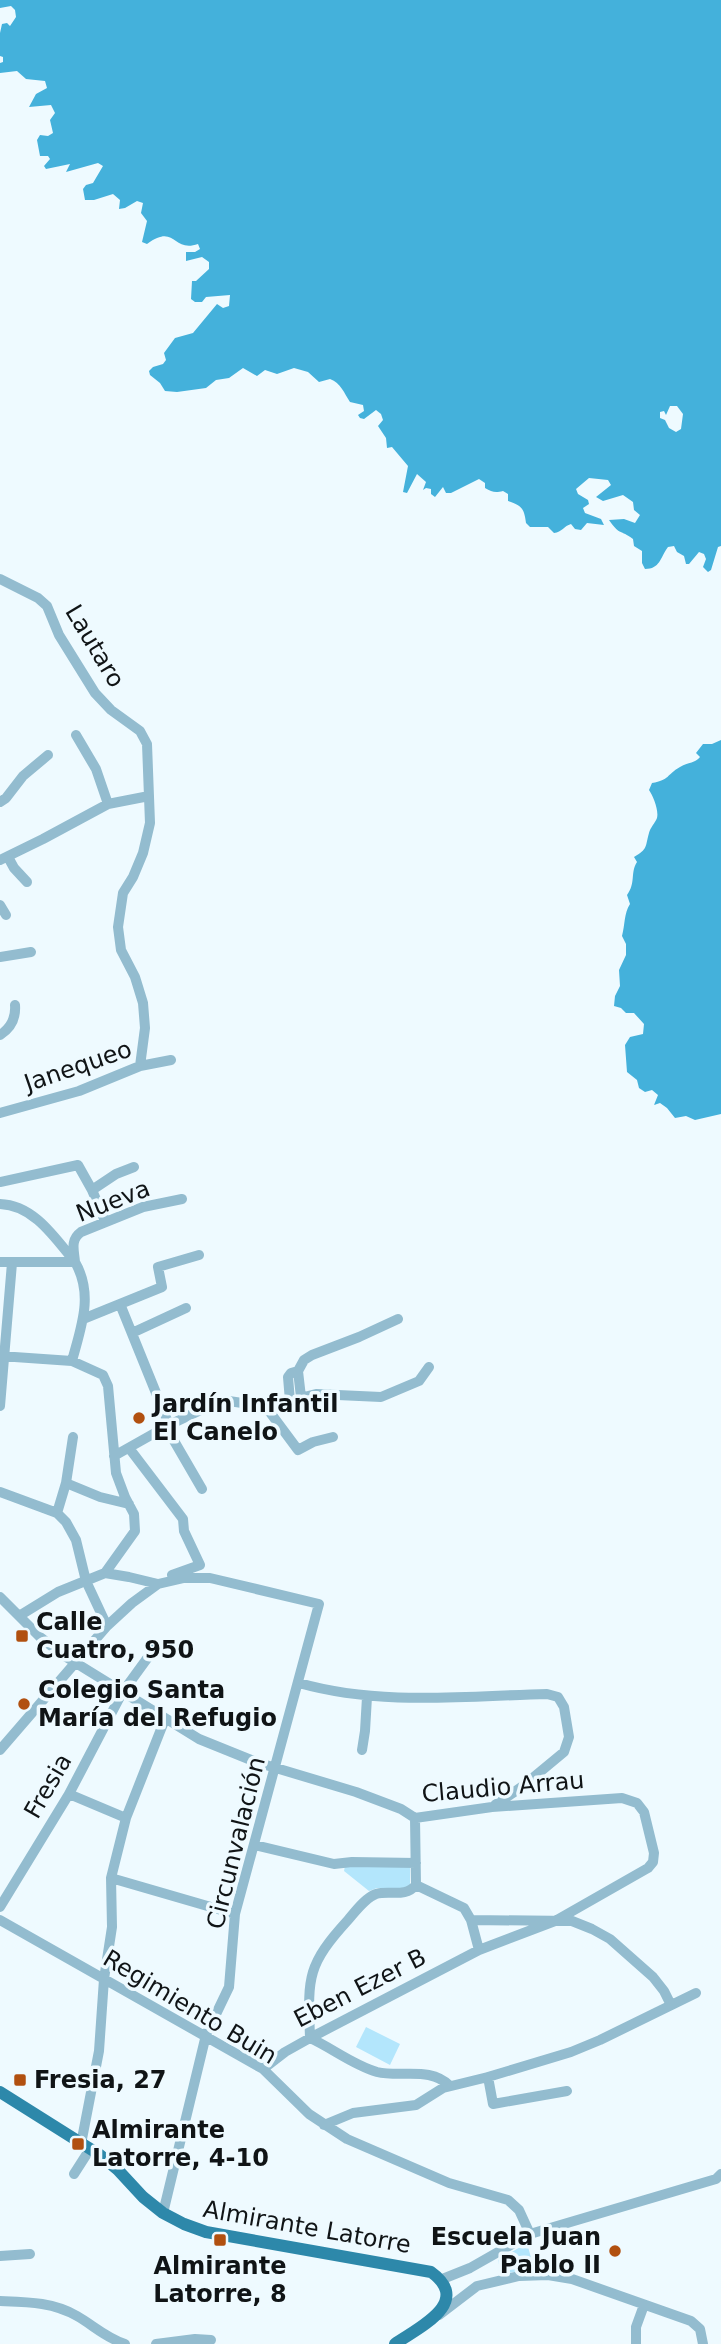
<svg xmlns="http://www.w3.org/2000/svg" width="721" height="2344" viewBox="0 0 721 2344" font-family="'DejaVu Sans',sans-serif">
  <rect width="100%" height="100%" fill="#eefaff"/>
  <!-- green -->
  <path fill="#b3e6fc" d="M410 1865V1885L407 1889 377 1888 369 1891 344 1871 345 1866Z
    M366 2027 400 2044 390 2065 356 2047Z
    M527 2243 534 2269 501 2274 498 2260Z"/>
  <!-- water -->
  <path fill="#44b1db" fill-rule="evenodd" d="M0 0H721V546L718 547 711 570 708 572 703 567 706 559 704 554 699 552 689 564H686L684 556 677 552 674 546 668 547C660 558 660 569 645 569L642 563V551L634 546 633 539C620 529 620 536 609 520L624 519 635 523 640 515 634 510 633 502 623 495 603 501 596 497 611 485 608 480 589 478 576 489 578 494 588 500 589 504 583 508 585 513 601 519 604 525 587 523 581 530 575 529 571 524C564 526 562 532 554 533L548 527H530L526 523C524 508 522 506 508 501V494L503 491C495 493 492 492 485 488V483L479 479 451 493H446L443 487 435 497 431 494V489L426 488 423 490 426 482 417 474 407 493 403 492 408 466 392 447 387 448 386 438 378 426 383 420 381 414 376 410 364 419 360 418 358 415 364 411 363 405 350 402C344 393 341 383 330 379L319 382 308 372 294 368 277 374 265 370 257 376 243 368 229 378 216 380 206 388 177 392 165 391 160 383 150 375 149 371 153 367 163 364 166 360 164 353 175 338 193 333 217 304 223 308 229 306 230 295 206 297 202 302H195L191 299 192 281H196L209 269V262L202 257 186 261V252H195L200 249 198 244C172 253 176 223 147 244L142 242 147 221 141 213 143 203 137 201 125 208 119 209 120 200 113 194 94 200H85L83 189 86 185 93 183 103 166 98 163 66 172 70 164 46 169 44 166 50 159 48 156H40L37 140 40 135 48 136 53 133 50 120 55 113 51 105 29 107 36 94 47 88 45 81 26 79 17 71 0 73V63L3 62V57L0 56V33L2 24 7 23 10 26 16 17 15 10 11 6 0 8ZM670 406H677L683 414 681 429 676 432 669 428 665 420 660 418V412L664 411 666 415Z
    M721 740V1114L695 1120 686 1116 675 1118 667 1108 660 1103 654 1105 658 1095 652 1090 645 1092 639 1088 637 1080 627 1072 625 1045 630 1037 643 1034 644 1024 634 1013H626L621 1008 614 1006 615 996 620 986 619 970 626 955V944L622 936C625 925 624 913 630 904L627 895C636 883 630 873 637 862L634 857C648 849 645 847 649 833 650 828 655 823 657 818 659 810 653 796 649 790L652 783C670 780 666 775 680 767 687 762 694 764 700 757L696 753 703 744H712Z"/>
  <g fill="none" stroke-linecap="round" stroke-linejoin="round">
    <!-- minor -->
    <path stroke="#93bccf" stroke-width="10" d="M0 579 38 598 47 606 59 635 95 693 111 710 140 731 147 744 150 823 143 853 133 877 123 893 118 927 121 950 135 977 143 1003 145 1028 140 1066
      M76 735 96 769 108 804
      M0 802 6 798 23 776 48 755
      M8 857 14 868 27 882
      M0 860 43 839 108 804 149 796
      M0 905 6 915
      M0 957 31 952
      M0 1035C11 1028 16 1018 15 1005
      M0 1113 79 1091 140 1066 171 1060
      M0 1182 78 1165 92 1190 105 1221
      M92 1190 116 1174 134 1167
      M0 1204C34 1205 55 1238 75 1262 94 1295 81 1327 72 1361
      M0 1262H75
      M75 1262C74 1250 70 1240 81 1232L143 1207 182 1199
      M120 1304 169 1425
      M83 1319 162 1287 158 1267 199 1255
      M132 1333 186 1308
      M0 1356 72 1361 103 1375 108 1386 116 1473 125 1497 134 1514 135 1531 105 1573 58 1592 19 1616
      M301 1397 298 1371 304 1360 312 1355 359 1337 398 1319
      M290 1401 288 1377 291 1373 298 1371
      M0 1406 12 1263
      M269 1411 292 1400 316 1394 381 1397 419 1381 429 1367
      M166 1427 202 1489
      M129 1448 183 1519 184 1531 200 1565 172 1575
      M114 1456 169 1425 222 1400 249 1404 269 1411 298 1450 313 1442 333 1437
      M66 1483 100 1497 129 1504
      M0 1492 57 1513 66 1522 76 1540 86 1581 107 1626
      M57 1513 66 1483 73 1437
      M105 1573 129 1577 158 1584
      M0 1597 40 1637 63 1655 199 1739 256 1762 356 1792 401 1809 415 1818 492 1807 622 1798 637 1803 644 1812 654 1853 653 1862 648 1868 555 1921 479 1950 310 2038 285 2052 263 2069
      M299 1683C380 1706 464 1696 547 1694L558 1697 564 1707 569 1737 564 1752 523 1786 495 1805
      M0 1750 107 1626 132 1603 158 1584 184 1578H210L319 1604 235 1914 229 1987 206 2035 163 2213
      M362 1750 365 1731 367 1697
      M69 1794 126 1818
      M415 1818 416 1885
      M255 1845 334 1864 352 1862 416 1863
      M111 1878 235 1914
      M416 1885C405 1898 390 1890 376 1894 365 1898 355 1912 348 1920 306 1966 308 1978 310 2038 332 2048 353 2065 377 2072 402 2078 430 2066 450 2086
      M416 1885 464 1908 471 1920 572 1921 592 1929 610 1939 653 1977 664 1991 671 2005
      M0 1907 69 1794 122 1693 154 1649
      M0 1920 263 2069 309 2114 347 2139 449 2183 508 2200 519 2210 530 2234
      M471 1920 479 1950
      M488 2077 493 2104 567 2091
      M324 2125 353 2113 416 2105 443 2088 488 2077 571 2052 600 2040 696 1993
      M81 2144 99 2051 104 1979 112 1927 111 1878 126 1818 165 1719
      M74 2174 90 2149
      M0 2256 30 2254
      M440 2280 470 2268 530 2234 716 2179 721 2174
      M0 2301C27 2302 53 2302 77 2316 93 2325 106 2338 125 2344
      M439 2315 477 2286 519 2276 548 2275 572 2279 691 2321 700 2329 703 2344
      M156 2344 195 2339 211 2340
      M636 2344V2327L644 2305"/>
    <!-- major -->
    <path stroke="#2d88aa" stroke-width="12" d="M0 2092 100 2155 118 2170 143 2197 163 2213 184 2224 206 2232 431 2272C474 2303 416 2329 395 2344"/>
  </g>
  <!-- markers -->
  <g fill="#b15010" stroke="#eefaff" stroke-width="2.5">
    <circle cx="139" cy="1418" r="7"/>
    <rect x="15" y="1629" width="14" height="14" rx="3.5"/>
    <circle cx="24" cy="1704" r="7"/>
    <rect x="13" y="2073" width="14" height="14" rx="3.5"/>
    <rect x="71" y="2137" width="14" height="14" rx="3.5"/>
    <rect x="213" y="2233" width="14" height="14" rx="3.5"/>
    <circle cx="615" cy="2251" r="7"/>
  </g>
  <g text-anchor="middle" stroke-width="7" stroke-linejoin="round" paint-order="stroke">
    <!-- street labels -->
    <g font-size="24" fill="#101416" stroke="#eefaff">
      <text transform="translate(95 646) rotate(59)" y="8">Lautaro</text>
      <text transform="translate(78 1066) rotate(-19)" y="8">Janequeo</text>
      <text transform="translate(113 1201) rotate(-21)" y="8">Nueva</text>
      <text transform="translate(48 1786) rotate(-60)" y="8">Fresia</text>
      <text transform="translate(503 1787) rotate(-5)" y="8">Claudio Arrau</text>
      <text transform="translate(236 1843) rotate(-76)" y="8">Circunvalación</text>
      <text transform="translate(360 1988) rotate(-27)" y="8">Eben Ezer B</text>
      <text transform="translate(190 2007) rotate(31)" y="8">Regimiento Buin</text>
      <text transform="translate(307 2227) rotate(10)" y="8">Almirante Latorre</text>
    </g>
    <!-- poi labels -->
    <g font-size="24" font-weight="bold" fill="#101416" stroke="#eefaff" text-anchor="start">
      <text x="153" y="1412">Jardín Infantil<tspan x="153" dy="28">El Canelo</tspan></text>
      <text x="36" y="1630">Calle<tspan x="36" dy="28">Cuatro, 950</tspan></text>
      <text x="38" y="1698">Colegio Santa<tspan x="38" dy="28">María del Refugio</tspan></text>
      <text x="34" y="2088">Fresia, 27</text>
      <text x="92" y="2138">Almirante<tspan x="92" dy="28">Latorre, 4-10</tspan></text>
      <text x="601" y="2245" text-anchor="end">Escuela Juan<tspan x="601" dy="28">Pablo II</tspan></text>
      <text x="220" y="2274" text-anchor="middle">Almirante<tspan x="220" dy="28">Latorre, 8</tspan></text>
    </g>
  </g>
</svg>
